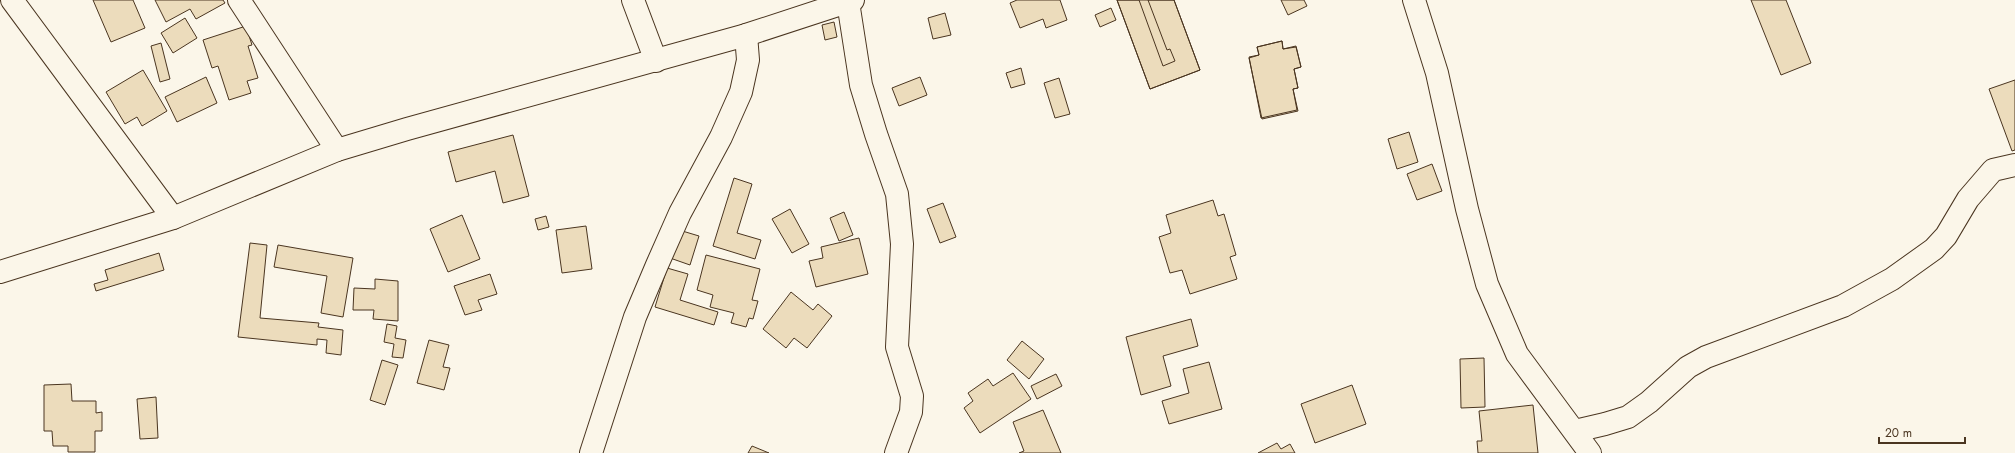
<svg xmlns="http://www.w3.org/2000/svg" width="2015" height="453" viewBox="0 0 2015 453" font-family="Jost,sans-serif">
  <rect width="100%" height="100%" fill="#fbf6e9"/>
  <!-- building -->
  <path fill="#ecdcbc" stroke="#4a3520" d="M93 0H133L145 28 111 42Z
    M155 0H223L225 3 196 19 190 9 166 22Z
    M1017 0H1060L1067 20 1046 28 1043 19 1020 28 1010 3Z
    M1117 0H1139L1163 66 1175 61 1170 49 1167 50 1148 0H1174L1200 70 1150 89Z
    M1117 0H1174L1200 70 1150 89Z
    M1281 0H1304L1307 6 1288 15Z
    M1751 0H1786L1811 63 1781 75Z
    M1111 8 1116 20 1100 27 1095 15Z
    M945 13 951 35 933 39 928 18Z
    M185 18 197 38 173 53 161 33Z
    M834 22 837 37 825 40 822 25Z
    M246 26 252 45 248 46 258 78 247 81 251 93 229 100 218 66 212 68 203 40Z
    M1282 41 1283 49 1296 47 1301 67 1294 69 1298 88 1293 89 1297 110 1261 118 1249 57 1259 55 1257 47Z
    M1282 41 1283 49 1296 46 1301 67 1294 69 1298 88 1293 89 1298 111 1262 119 1249 58 1259 55 1257 47Z
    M161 43 170 79 160 82 151 46Z
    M1021 68 1025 84 1011 88 1006 73Z
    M143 70 167 111 142 126 137 117 125 124 106 92Z
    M206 77 217 103 177 122 165 97Z
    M920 77 927 95 899 106 892 88Z
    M1059 78 1070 114 1055 118 1044 83Z
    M2015 80V150L2012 151 1989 89Z
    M1409 132 1418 162 1397 169 1388 139Z
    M513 135 529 196 503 203 495 171 456 182 448 152Z
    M1432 164 1442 191 1417 200 1407 174Z
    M734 178 752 184 737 233 761 240 755 259 713 246Z
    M1213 200 1218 216 1224 214 1236 255 1230 257 1237 279 1190 294 1182 270 1170 273 1159 237 1171 233 1166 215Z
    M943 203 956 237 940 243 927 209Z
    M790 209 809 244 792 253 772 219Z
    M844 212 853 235 839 241 830 218Z
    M462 215 480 259 448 272 430 229Z
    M546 216 549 227 538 230 535 219Z
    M586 226 592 269 562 273 556 230Z
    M679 230 699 236 690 265 670 258Z
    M859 238 868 274 816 287 809 261 823 258 821 247Z
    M250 243 267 245 260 318 319 323 318 327 343 330 341 355 326 353 327 340 317 339V345L238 337Z
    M278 245 353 258 343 317 321 313 327 276 274 267Z
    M159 253 164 270 96 291 94 284 108 280 105 270Z
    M706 255 760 269 752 300 758 301 753 319 749 318 746 327 731 323 734 313 710 307 713 295 697 290Z
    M667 268 688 274 680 300 718 312 714 325 655 307Z
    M490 274 497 294 478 300 482 310 465 315 454 286Z
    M375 279 398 281V321L373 319 374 310H353L354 288 375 289Z
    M791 292 813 310 818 304 832 316 807 348 794 338 786 348 763 329Z
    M1191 319 1198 346 1163 356 1171 386 1141 395 1126 337Z
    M387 324 397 326 395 338 406 340 403 358 392 357 394 344 384 342Z
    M429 340 449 345 443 367 450 368 444 390 417 383Z
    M1022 341 1044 359 1029 379 1007 360Z
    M1484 358 1485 407 1461 408 1460 359Z
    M382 360 398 365 385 405 370 400Z
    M1209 362 1222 409 1169 424 1162 401 1189 393 1183 369Z
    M1013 373 1031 399 980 433 964 408 973 401 968 393 988 379 993 386Z
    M1056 374 1062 386 1037 399 1031 386Z
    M71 384 72 401H96V413L102 412V431H95V452H68V446H53L52 431H44V385Z
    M1352 385 1366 424 1315 443 1301 404Z
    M156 397 158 438 140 439 137 399Z
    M1533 405 1538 453H1478L1477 441H1482L1479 411Z
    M1043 410 1061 453H1019L1024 451 1013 422Z
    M1277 443 1281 449 1290 444 1295 453H1258Z
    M752 446 769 453H748Z"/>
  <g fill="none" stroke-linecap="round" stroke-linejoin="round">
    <defs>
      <path id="minor" d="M12 0 173 218
        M239 0 337 150
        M633 0 656 61
        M1414 0 1437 73 1467 209 1487 284 1517 354 1590 453
        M848 2 861 85 876 134 897 194 902 244 897 347 912 396 911 412 896 453
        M1575 431 1605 424 1628 417 1649 402 1688 367 1706 357 1843 306 1892 279 1934 249 1946 236 1968 199 1993 170 2015 165
        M591 453 635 317 657 265 680 213 721 137 741 92 748 60 746 35"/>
      <path id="tertiary" d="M0 272 173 218 337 150 407 129 746 35 853 0"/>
    </defs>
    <!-- minor casing -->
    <use href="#minor" stroke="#4a3520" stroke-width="24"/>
    <!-- tertiary casing -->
    <use href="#tertiary" stroke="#4a3520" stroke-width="24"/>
    <!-- minor -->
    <use href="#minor" stroke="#fbf6e9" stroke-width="22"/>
    <!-- tertiary -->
    <use href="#tertiary" stroke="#fbf6e9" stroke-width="22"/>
  </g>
  <!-- scale -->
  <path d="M1879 437v6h86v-6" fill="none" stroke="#4a3520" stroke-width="2"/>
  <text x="1885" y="437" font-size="12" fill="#4a3520" stroke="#fbf6e9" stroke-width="3" paint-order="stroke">20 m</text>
</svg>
